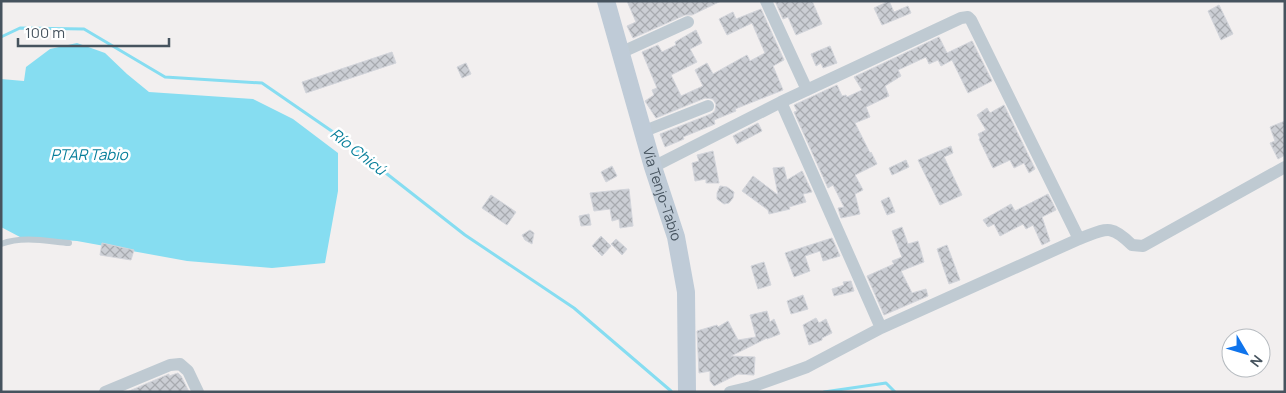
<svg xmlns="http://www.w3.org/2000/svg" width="1286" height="393" viewBox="0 0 1286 393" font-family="Manrope,sans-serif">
  <defs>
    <pattern id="building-cross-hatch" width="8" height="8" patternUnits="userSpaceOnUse" patternTransform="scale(1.25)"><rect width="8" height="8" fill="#cbced4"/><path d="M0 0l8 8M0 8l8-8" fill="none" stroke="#a7aaaf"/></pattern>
  </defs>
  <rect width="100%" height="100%" fill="#f2efef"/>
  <!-- water -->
  <path fill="#86ddf1" d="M77 43 105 53 127 74 149 92 253 99 293 119 338 153V191L325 263 272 268 187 261 77 241 20 237 1 227V79L24 81 26 67 50 49Z"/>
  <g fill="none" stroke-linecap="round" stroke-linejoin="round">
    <!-- stream -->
    <path stroke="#86ddf1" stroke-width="3" d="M1 37 20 28 84 29 165 77 262 83 336 134 465 235 574 308 671 391
      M824 392 886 383 895 392"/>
  </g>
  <!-- building -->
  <path fill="url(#building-cross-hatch)" stroke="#d3d5db" d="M627 1H721L692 15H685L633 38 627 26 636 22Z
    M775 1H812L822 24 796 35 788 17 783 19Z
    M889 1 894 12 908 6 911 13 882 25 874 8Z
    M1219 5 1233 34 1221 40 1208 11Z
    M761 9 784 60 773 66 783 90 735 109 736 111 714 120 715 124 683 137 684 139 665 147 660 134 711 114 715 111 716 104 713 99 705 98 656 118 645 101 654 95 652 90 657 88 642 52 658 45 662 52 676 45 675 42 696 30 702 43 690 49 697 62 671 75 681 96 703 86 695 70 707 63 713 74 747 55 750 61 765 53 752 23 727 35 719 19 733 12 736 19Z
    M939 37 947 53 972 41 992 81 968 93 952 60 941 66 938 60 929 64 926 57 898 70 901 76 885 86 889 96 866 107 870 117 855 123 870 153 871 152 877 164 855 175 863 190 855 194 860 214 841 218 838 208 844 207 833 185 828 188 794 112 797 111 794 105 837 85 842 96 846 95 847 97 862 90 854 77Z
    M830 46 837 63 823 68 821 63 816 66 811 54Z
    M392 52 396 63 306 93 302 82Z
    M466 63 471 74 462 78 457 67Z
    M1004 105 1035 169 1029 173 1024 163 1014 168 1010 160 993 168 979 139 980 138 978 134 986 130 977 115 987 108 990 113Z
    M1285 121V155L1278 159 1270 143 1275 141 1270 127Z
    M758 123 762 131 737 144 733 136Z
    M951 146 953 153 944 157 962 195 940 205 918 160Z
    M713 151 719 183H706V179L695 181 692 163 699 161 697 155Z
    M906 160 909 167 892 175 889 168Z
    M612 166 617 176 606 182 601 172Z
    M784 167 787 180 802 171 812 192 803 194 806 202 789 207 790 209 769 214 768 210 742 191 753 176 778 195 773 168Z
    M720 186 727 187 734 192 733 198 729 203 724 204 717 199V193Z
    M629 189 633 226 620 228 619 219 612 221 610 209 594 211 590 193Z
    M1048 194 1056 210 1042 217 1050 241 1042 245 1033 225 1026 229 1023 224 1000 236 994 224 988 227 983 220 1011 204 1015 211Z
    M491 195 516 212 507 225 482 208Z
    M889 197 895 212 887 215 881 201Z
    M589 214 591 225 581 226 579 216Z
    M902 227 908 244 918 241 924 262 901 271 912 293 926 289 928 296 884 315 867 276 894 264 892 261 902 257 892 231Z
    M530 230 534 233 532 244 525 240 522 235Z
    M601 236 611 246 602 256 592 246Z
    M832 238 840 256 823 261 820 251 805 256 810 271 794 277 785 253Z
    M616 239 627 249 622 255 611 244Z
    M102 243 134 250 131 260 100 255Z
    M947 245 960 280 949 284 937 249Z
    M764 262 771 285 758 289 751 266Z
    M851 281 854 291 834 296 832 289 844 285 843 282Z
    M803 295 808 309 791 314 787 301Z
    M767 311 770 322 774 319 780 334 767 339V338L731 356 755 357 754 375 738 374 714 386 710 381V371L699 373 697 331 717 325 718 327 728 321 738 340 756 337 750 315Z
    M816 318 819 323 826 319 832 333 822 338V340L809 345 803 325Z
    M178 373 181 376 189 392H127L169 374V376Z"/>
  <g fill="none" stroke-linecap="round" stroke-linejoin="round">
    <!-- service -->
    <path stroke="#bfcad2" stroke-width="6" d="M1 244C23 236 46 241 69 243"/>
    <!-- minor -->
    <path stroke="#bfcad2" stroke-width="12" d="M766 1 807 90
      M620 53 688 22
      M781 102 881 328
      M642 132 708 106
      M653 167 781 102 961 18 968 17 971 20 1079 239
      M105 392 170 365 180 364 188 371 198 392
      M730 392 751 387 807 367 881 328 1079 239C1106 229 1110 223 1132 245L1143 246 1285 167"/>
    <!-- secondary -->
    <path stroke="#bfcbd7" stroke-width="18" id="s1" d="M606 1 653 167 676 237 686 292 687 392"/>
  </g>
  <g text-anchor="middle" stroke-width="5" stroke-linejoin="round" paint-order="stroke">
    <!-- street labels -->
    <g font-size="14" fill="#46535e" stroke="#fff">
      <text dy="5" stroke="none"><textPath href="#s1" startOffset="201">Vía Tenjo-Tabio</textPath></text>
    </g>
    <!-- water labels -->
    <g font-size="15" font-style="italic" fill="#067e9a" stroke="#fff">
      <text transform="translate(358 152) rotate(38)" y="5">Río Chicú</text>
      <text x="89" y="160">PTAR Tabio</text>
    </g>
  </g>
  <!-- border -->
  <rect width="1286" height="393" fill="none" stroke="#46535e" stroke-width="5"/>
  <!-- north arrow -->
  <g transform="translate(1246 353) rotate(128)"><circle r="24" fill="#ffffff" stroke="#b5babf"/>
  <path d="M0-4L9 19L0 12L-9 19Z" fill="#0f74ec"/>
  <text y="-8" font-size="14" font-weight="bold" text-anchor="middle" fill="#46535e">N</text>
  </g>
  <!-- scale -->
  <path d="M18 38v8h151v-8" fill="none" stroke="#46535e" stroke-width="2.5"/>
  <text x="25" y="38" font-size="15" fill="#46535e" stroke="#ffffff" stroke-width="4" paint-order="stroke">100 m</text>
</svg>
